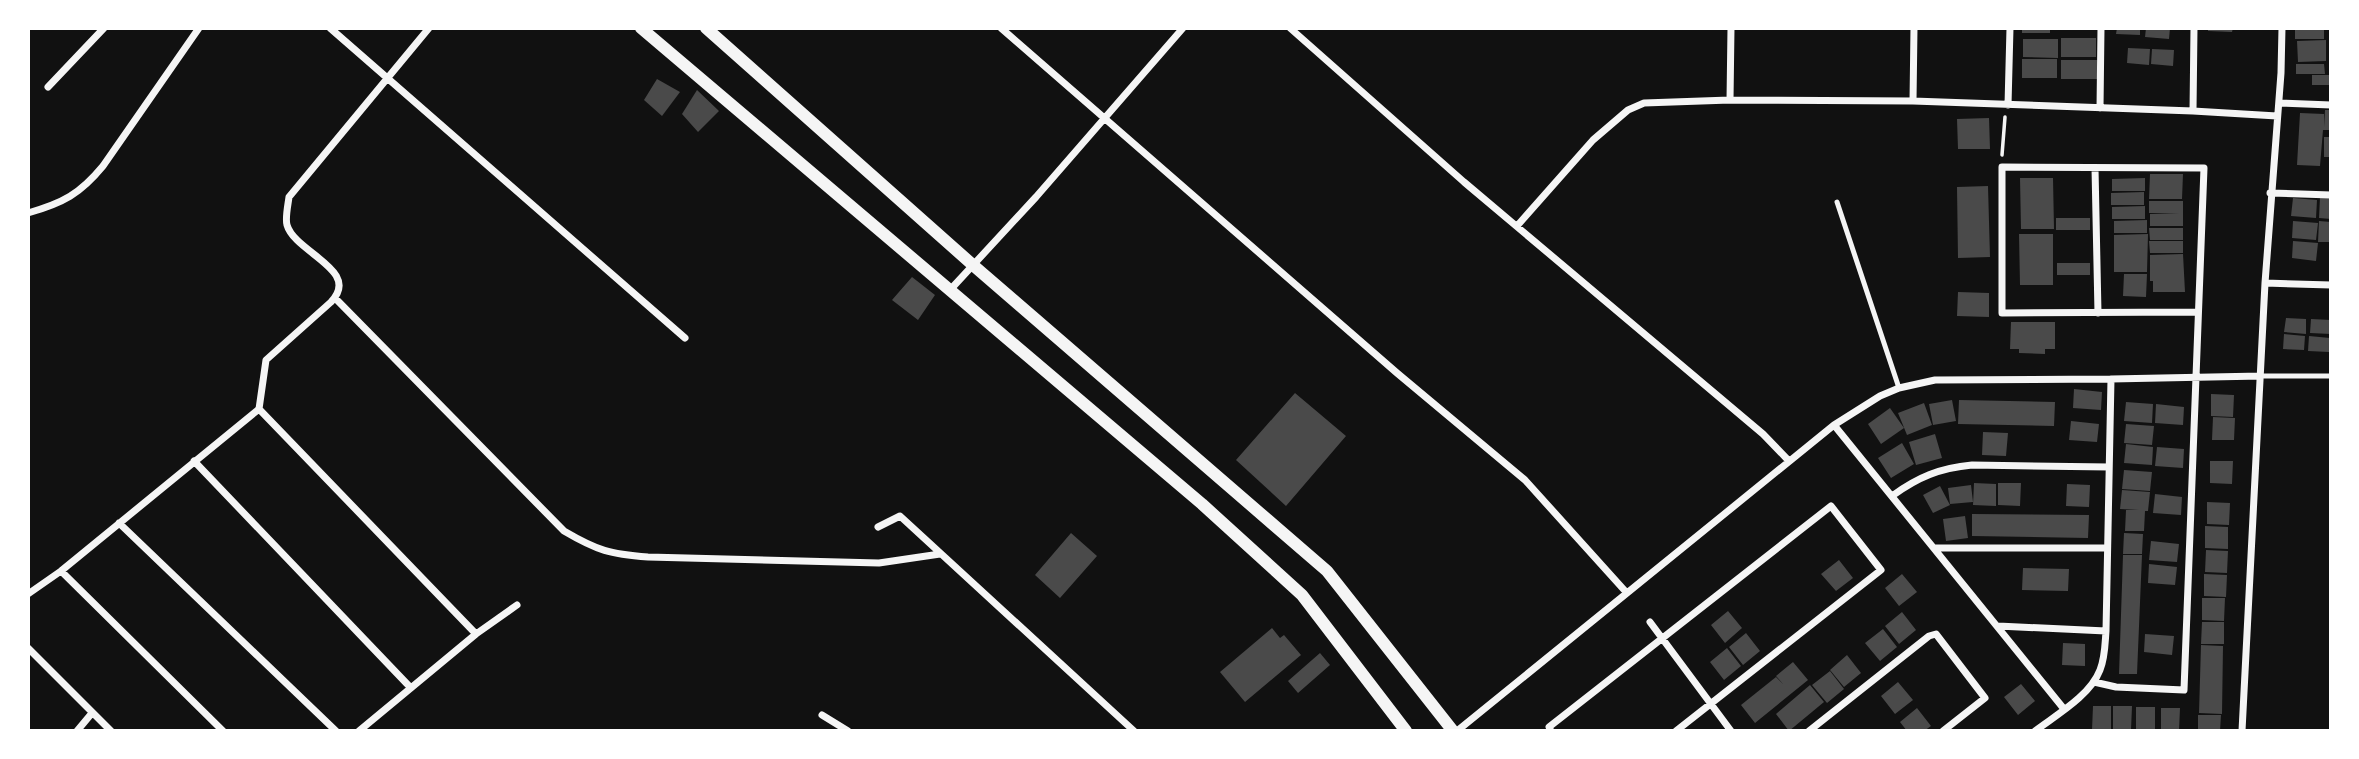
<svg xmlns="http://www.w3.org/2000/svg" width="2359" height="759" viewBox="0 0 2359 759" font-family="'Roboto Condensed',sans-serif">
  <rect width="100%" height="100%" fill="#111"/>
  <!-- building -->
  <path fill="#4a4a4a" d="M2022 28H2050V33H2022Z
    M2117 28H2140V35L2116 34Z
    M2146 28H2170L2169 39 2145 37Z
    M2208 28H2233L2232 32 2208 31Z
    M2295 28H2324V39H2295Z
    M2061 38H2096V57H2061Z
    M2023 39H2058V58L2023 57Z
    M2326 40V61L2298 62 2297 41Z
    M2128 48 2150 49 2149 65 2127 63Z
    M2152 49 2174 50 2173 66 2151 64Z
    M2022 59H2057V78H2022Z
    M2061 60H2097V79H2061Z
    M2296 64H2324L2325 74H2296Z
    M2312 75H2331V85H2312Z
    M657 79 680 92 662 116 644 100Z
    M697 90 719 111 698 132 682 114Z
    M2325 110H2331V130H2323L2320 166 2297 165 2300 113 2324 114V127Z
    M1989 118 1990 149H1958L1957 119Z
    M2324 137H2331V157H2324Z
    M2150 174H2183L2182 199H2149Z
    M2020 178H2053L2054 229H2021Z
    M2145 178V191H2112V179Z
    M1988 186 1990 257 1958 258 1957 187Z
    M2144 192V205H2111V193Z
    M2320 197 2331 198V219L2319 218Z
    M2293 198 2317 200 2316 218 2291 216Z
    M2149 201H2183V226H2150V214L2179 213H2149Z
    M2145 206V219H2112V207Z
    M2056 218H2090V230H2056Z
    M2147 220V233H2114V221Z
    M2293 221 2318 223 2316 240 2292 238Z
    M2319 221 2331 222 2330 242H2318Z
    M2149 228H2183V240H2150Z
    M2019 234H2053V285H2020Z
    M2148 234 2147 272H2114V235Z
    M2149 241H2183V253H2150Z
    M2293 241 2318 243 2316 261 2292 258Z
    M2183 254 2185 292H2153V281H2150V255Z
    M2057 263H2090V275H2057Z
    M2124 274H2147L2146 297 2123 296Z
    M912 277 935 295 918 320 892 300Z
    M1958 292 1989 293V317L1957 316Z
    M2286 318 2306 319V334L2284 332Z
    M2311 319 2331 320V334L2310 333Z
    M2011 322H2055V349H2045V354L2019 353V349H2010Z
    M2284 334 2305 336 2304 350 2283 349Z
    M2309 336 2330 338 2329 352 2308 351Z
    M2074 389 2102 392 2101 410 2073 408Z
    M1295 393 1346 436 1286 506 1236 460Z
    M2211 394 2234 395 2233 417 2211 416Z
    M1952 400 1956 421 1933 425 1929 404Z
    M1959 400 2055 402 2054 426 1958 424Z
    M2126 402 2153 404 2152 423 2124 421Z
    M1924 403 1932 425 1907 435 1898 413Z
    M2156 404 2184 407 2183 425 2155 423Z
    M1890 408 1904 428 1881 444 1868 424Z
    M2213 417 2235 418 2234 440H2212Z
    M2071 421 2099 424 2097 442 2069 440Z
    M2126 424 2154 426 2152 445 2124 443Z
    M1983 432 2008 433 2006 456 1982 455Z
    M1935 434 1942 458 1916 465 1909 442Z
    M1902 443 1914 464 1891 478 1878 458Z
    M2126 444 2153 447 2152 465 2124 463Z
    M2157 447 2184 449 2183 468 2155 466Z
    M2210 461H2233L2232 484 2210 483Z
    M2124 470 2152 472 2150 491 2122 489Z
    M1974 483 1996 484V506L1973 505Z
    M1998 483H2021L2020 506 1998 505Z
    M2067 484 2090 485 2089 507 2066 506Z
    M1971 485 1973 502 1950 504 1948 488Z
    M1940 486 1950 505 1933 513 1923 495Z
    M2122 490 2150 492 2148 511H2145L2144 531H2125L2126 510H2139L2120 509Z
    M2155 494 2182 497 2181 515 2153 513Z
    M2207 502 2230 503 2229 525 2207 524Z
    M1972 514 2089 515 2088 538 1972 536Z
    M1965 516 1968 538 1946 541 1943 519Z
    M2205 526 2228 527V549L2205 548Z
    M1071 533 1097 556 1060 598 1035 575Z
    M2124 533 2143 534 2142 554H2123Z
    M2151 541 2179 544 2177 562 2149 560Z
    M2206 550 2228 551 2227 573 2205 572Z
    M2123 555H2142L2137 674H2119Z
    M1839 560 1853 578 1836 591 1821 574Z
    M2149 564 2177 567 2175 585 2148 583Z
    M2023 568 2069 569 2068 591 2022 590Z
    M1902 574 1917 592 1899 606 1885 588Z
    M2204 574 2227 575 2226 597 2204 596Z
    M2202 598H2225L2224 621 2202 620Z
    M1728 611 1742 628 1725 643 1711 625Z
    M1902 612 1916 630 1899 644 1885 626Z
    M2202 622H2224V644H2201Z
    M1272 628 1280 638 1284 635 1301 655 1245 702 1220 672Z
    M1883 629 1897 647 1880 661 1865 643Z
    M1746 633 1760 651 1743 665 1729 647Z
    M2145 634 2174 636 2172 655 2144 652Z
    M2063 643 2085 644V666L2062 665Z
    M2201 645 2223 646 2222 714 2199 713Z
    M1727 648 1741 666 1724 680 1710 662Z
    M1320 653 1330 665 1298 693 1288 681Z
    M1847 655 1861 673 1844 687 1830 670Z
    M1793 662 1808 680 1755 723 1741 705 1776 677 1783 684 1776 676Z
    M1830 671 1844 689 1827 703 1812 685Z
    M1898 682 1913 700 1895 714 1881 696Z
    M2021 684 2035 701 2018 715 2004 697Z
    M1810 685 1824 702 1789 731 1776 714Z
    M2093 706H2111V730H2092Z
    M2113 706H2132L2131 730H2113Z
    M2136 707H2155V731H2136Z
    M1917 708 1931 726 1924 731H1907L1900 722Z
    M2161 708H2180L2179 731H2161Z
    M2198 715H2221L2220 731H2198Z"/>
  <g fill="none" stroke-linecap="round" stroke-linejoin="round">
    <!-- path -->
    <path stroke="#f5f5f5" stroke-width="3.5" d="M2002 155 2005 117"/>
    <!-- service -->
    <path stroke="#f5f5f5" stroke-width="5" d="M1837 202 1899 388
      M2261 376H2331"/>
    <!-- minor -->
    <path stroke="#f5f5f5" stroke-width="7" d="M330 28 685 338
      M1001 28 1397 373 1525 480 1626 592
      M1290 28 1464 182 1763 434 1789 461
      M48 87 104 28
      M1730 100 1731 28
      M1913 101 1914 28
      M2279 103 2331 105
      M2008 105 2010 28
      M2100 108 2101 28
      M2193 111 2194 28
      M2095 168 2098 313
      M2270 193 2331 195
      M28 213C63 203 80 194 103 166L199 28
      M1517 226 1593 140 1628 110 1644 103 1730 100 1913 101 2193 111 2277 116
      M2265 283 2331 285
      M950 290 1036 197 1183 28
      M335 298 564 531C598 551 610 554 648 557L879 563 940 554
      M259 409 266 360 331 302C362 270 295 253 287 225 285 218 288 205 289 197L429 28
      M259 409 476 634
      M1834 425 2064 709
      M194 461 410 687
      M1892 496C1918 477 1940 468 1972 465L2109 467
      M119 523 336 731
      M878 527 900 516 1134 731
      M1934 548H2107
      M61 571 223 731
      M28 594 61 571 259 409
      M1650 622 1731 731
      M1998 626 2106 631
      M28 648 111 731
      M2094 682 2116 687 2184 690 2204 168 2002 167V313L2198 312
      M822 715 848 731
      M77 731 92 713
      M359 731 476 634 517 605
      M1457 731 1834 425 1880 396 1899 388 1935 380 2111 379 2261 376
      M1551 731 1549 727 1831 506 1881 570 1676 731
      M1809 731 1929 636 1936 634 1985 698 1943 731
      M2035 731C2056 715 2090 696 2100 670 2105 658 2105 644 2106 631L2111 379
      M2242 731 2265 283 2281 73 2282 28"/>
    <!-- tertiary -->
    <path stroke="#f5f5f5" stroke-width="12" d="M641 28 1202 504 1302 595 1406 731
      M706 28 974 266 1327 571 1453 731"/>
  </g>
  <!-- border -->
  <rect width="2359" height="759" fill="none" stroke="#ffffff" stroke-width="60"/>
</svg>
